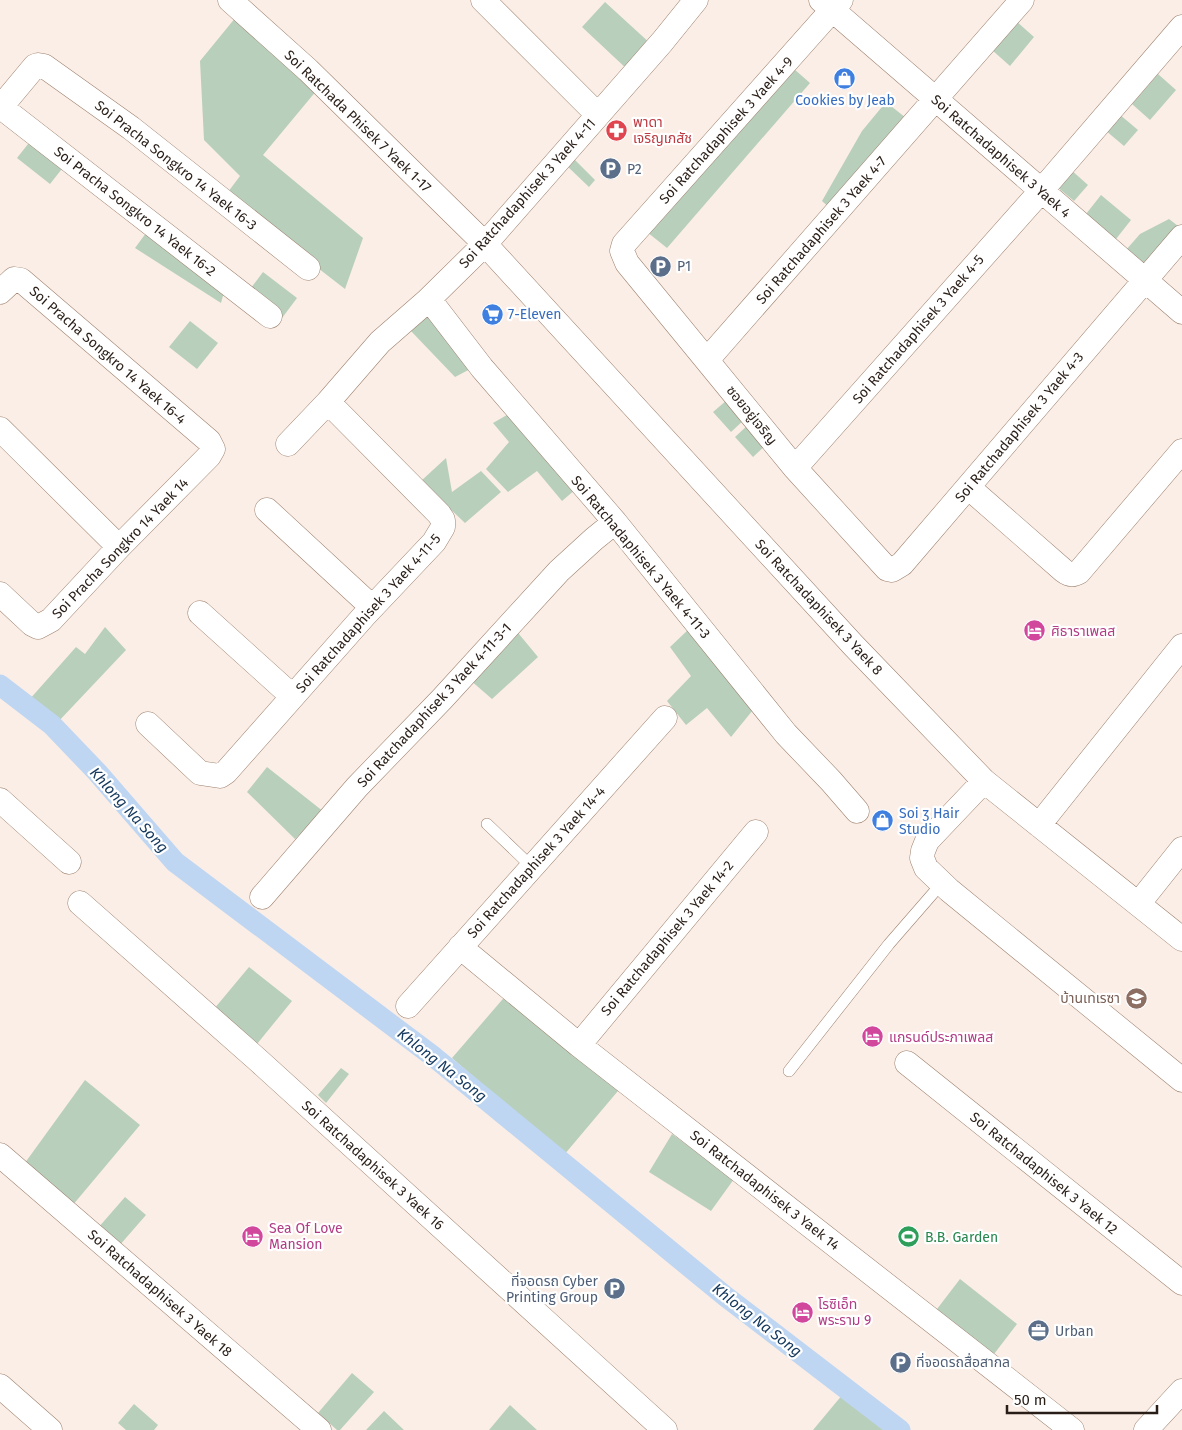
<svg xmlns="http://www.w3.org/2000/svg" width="1182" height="1430" viewBox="0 0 1182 1430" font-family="'Fira Sans','Noto Sans Thai',sans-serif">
  <rect width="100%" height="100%" fill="#fbeee6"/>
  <!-- green -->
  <path fill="#b8cfbc" d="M605 2 652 45 629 71 582 27Z
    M236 17 317 90 263 155 363 238 345 289 225 196 240 176 204 140 200 61Z
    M1016 21 1034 37 1010 66 992 50Z
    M794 69 810 83 667 248 647 232Z
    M1158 74 1176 90 1150 120 1132 104Z
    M886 102 906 118 831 209 822 201 862 131Z
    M1119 114 1138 130 1124 146 1105 130Z
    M32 139 65 165 50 184 17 158Z
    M573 158 595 180 589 187 566 165Z
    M1070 169 1088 185 1074 201 1056 186Z
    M1101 195 1131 220 1116 239 1086 214Z
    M1169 219 1178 226 1144 266 1126 250 1140 234Z
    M149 229 224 292 221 303 135 248Z
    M263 272 297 298 282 318 248 292Z
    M426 311 476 366 455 377 410 330Z
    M190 321 218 343 197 369 169 347Z
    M727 400 745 419 731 432 713 412Z
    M514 411 576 489 562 501 537 471 508 492 486 469 509 442 493 423Z
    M749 424 767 444 753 457 735 437Z
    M446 458 452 492 481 471 501 492 465 523 421 481Z
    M105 627 126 650 57 723 29 700 76 647 85 654Z
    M514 628 538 657 492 699 469 679Z
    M690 628 757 705 731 737 707 708 686 725 667 701 691 676 670 647Z
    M267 767 324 812 295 839 247 792Z
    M249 967 292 1001 257 1044 214 1009Z
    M508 993 623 1085 564 1155 452 1058Z
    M341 1068 349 1074 326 1103 318 1095Z
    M85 1080 140 1125 72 1206 22 1167Z
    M672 1134 734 1179 711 1211 649 1172Z
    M125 1197 146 1215 119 1246 98 1228Z
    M960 1279 1017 1324 991 1358 934 1313Z
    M352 1373 374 1392 340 1430H337L318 1413Z
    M843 1394 892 1430H813Z
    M134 1404 158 1425 154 1430H126L118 1423Z
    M510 1405 537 1430H489Z
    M384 1411 404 1430H366Z"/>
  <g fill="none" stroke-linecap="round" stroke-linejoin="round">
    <!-- canal -->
    <path stroke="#bed6f2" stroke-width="21" d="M0 685 52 725 97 772 175 862 434 1057 725 1296 900 1430"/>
    <defs>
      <path id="lane" d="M487 824 532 867
        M789 1071 889 944 942 883"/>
      <path id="street" d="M230 0 308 70 485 244 854 646 984 781 1182 939
        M483 0 597 114
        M821 0 1182 312
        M841 0 624 244 622 251 627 263 795 468 887 569 892 570 902 564 1182 237
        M1 107 270 316
        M0 108 35 66 38 65 44 66 131 128 308 268
        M0 292 14 279 21 280 209 441 213 449 209 456 119 547 51 620 38 627 32 624 0 594
        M429 299 482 368 615 522 786 734 831 781 857 811
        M707 360 1022 0
        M0 429 119 547
        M288 444 328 402 380 342 427 301 485 244 662 42 696 0
        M795 468 1041 191 1182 27
        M968 487 1064 571C1069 575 1074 575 1079 572L1182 451
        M267 510 372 607
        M200 613 292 696
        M148 724 200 773 220 776 226 772 364 616 434 542 443 527V520L439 514 328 402
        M984 781 927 841 923 851 922 858 926 868 949 890 1182 1080
        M0 800 69 862
        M1039 825 1182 646
        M262 897 357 787 442 699 559 571 594 539 615 522
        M80 903 259 1061 665 1430
        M1139 903 1182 849
        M460 947 579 1045 1072 1430
        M408 1006 665 718
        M579 1045 756 832
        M907 1063 1182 1283
        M0 1155 319 1430
        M0 1386 50 1430
        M1146 1430 1182 1391"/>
    </defs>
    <!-- lane casing -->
    <use href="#lane" stroke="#9d816e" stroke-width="12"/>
    <!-- street casing -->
    <use href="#street" stroke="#9d816e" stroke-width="25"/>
    <!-- lane -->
    <use href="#lane" stroke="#fff" stroke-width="11"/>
    <!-- street -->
    <use href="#street" stroke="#fff" stroke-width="24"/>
  </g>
  <!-- icons -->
  <defs>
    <symbol id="shop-disc" viewBox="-11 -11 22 22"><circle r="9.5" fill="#3f7fe0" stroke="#fff"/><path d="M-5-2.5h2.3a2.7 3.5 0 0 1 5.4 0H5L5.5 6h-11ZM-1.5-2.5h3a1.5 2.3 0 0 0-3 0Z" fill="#fff"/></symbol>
    <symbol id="pharmacy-disc" viewBox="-11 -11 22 22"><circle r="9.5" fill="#e0444e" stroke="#fff"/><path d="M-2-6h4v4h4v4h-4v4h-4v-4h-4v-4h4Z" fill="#fff"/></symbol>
    <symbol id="parking-disc" viewBox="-11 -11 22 22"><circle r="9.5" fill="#5c6f8a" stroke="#fff"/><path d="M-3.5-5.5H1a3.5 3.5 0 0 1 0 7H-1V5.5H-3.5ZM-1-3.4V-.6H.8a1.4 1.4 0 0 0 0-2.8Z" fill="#fff"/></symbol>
    <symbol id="supermarket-disc" viewBox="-11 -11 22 22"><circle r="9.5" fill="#3f7fe0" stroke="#fff"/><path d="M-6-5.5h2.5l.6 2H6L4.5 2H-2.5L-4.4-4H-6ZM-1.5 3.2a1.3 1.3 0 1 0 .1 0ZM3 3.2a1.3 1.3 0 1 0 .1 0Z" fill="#fff"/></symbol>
    <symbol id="hotel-disc" viewBox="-11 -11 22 22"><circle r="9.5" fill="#d1479c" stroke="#fff"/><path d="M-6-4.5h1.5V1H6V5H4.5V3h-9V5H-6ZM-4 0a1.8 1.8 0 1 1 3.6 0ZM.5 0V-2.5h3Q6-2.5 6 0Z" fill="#fff"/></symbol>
    <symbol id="school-disc" viewBox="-11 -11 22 22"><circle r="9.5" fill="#8d6e63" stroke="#fff"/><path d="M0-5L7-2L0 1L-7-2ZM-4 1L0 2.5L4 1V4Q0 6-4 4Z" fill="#fff"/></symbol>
    <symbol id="stadium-disc" viewBox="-11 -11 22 22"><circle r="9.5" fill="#2e9e5b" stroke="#fff"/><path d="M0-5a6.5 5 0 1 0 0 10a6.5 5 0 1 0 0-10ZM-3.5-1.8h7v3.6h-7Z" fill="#fff"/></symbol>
    <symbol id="office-disc" viewBox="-11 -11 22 22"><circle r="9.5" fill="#5c6f8a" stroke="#fff"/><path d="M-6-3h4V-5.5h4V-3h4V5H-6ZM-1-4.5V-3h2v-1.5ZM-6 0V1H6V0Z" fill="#fff"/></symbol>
  </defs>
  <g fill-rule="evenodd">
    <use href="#shop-disc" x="832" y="66" width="25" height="25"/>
    <use href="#pharmacy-disc" x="604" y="118" width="25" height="25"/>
    <use href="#parking-disc" x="598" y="156" width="25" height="25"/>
    <use href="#parking-disc" x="648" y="254" width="25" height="25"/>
    <use href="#supermarket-disc" x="480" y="302" width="25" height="25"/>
    <use href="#hotel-disc" x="1022" y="618" width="25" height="25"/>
    <use href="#shop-disc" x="870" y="808" width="25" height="25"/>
    <use href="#school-disc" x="1124" y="986" width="25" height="25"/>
    <use href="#hotel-disc" x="860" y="1024" width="25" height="25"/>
    <use href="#hotel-disc" x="240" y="1224" width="25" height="25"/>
    <use href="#stadium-disc" x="896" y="1224" width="25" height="25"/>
    <use href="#parking-disc" x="602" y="1276" width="25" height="25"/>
    <use href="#hotel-disc" x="790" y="1300" width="25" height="25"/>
    <use href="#office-disc" x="1026" y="1318" width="25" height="25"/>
    <use href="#parking-disc" x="888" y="1350" width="25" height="25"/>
  </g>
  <g text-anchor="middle" stroke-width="4.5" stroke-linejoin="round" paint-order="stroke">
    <!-- shop labels -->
    <g font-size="14" fill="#366cbe" stroke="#fff" text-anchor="start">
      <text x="845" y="105" text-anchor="middle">Cookies by Jeab</text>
      <text x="508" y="319">7-Eleven</text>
      <text x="899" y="818">Soi ʒ Hair<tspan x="899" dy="16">Studio</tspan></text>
    </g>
    <!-- street labels -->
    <g font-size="14" fill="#291e17" stroke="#fff">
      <text transform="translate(358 121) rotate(44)" y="5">Soi Ratchada Phisek 7 Yaek 1-17</text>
      <text transform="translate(726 130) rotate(-48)" y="5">Soi Ratchadaphisek 3 Yaek 4-9</text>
      <text transform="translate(1001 156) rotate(41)" y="5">Soi Ratchadaphisek 3 Yaek 4</text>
      <text transform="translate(176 165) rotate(38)" y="5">Soi Pracha Songkro 14 Yaek 16-3</text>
      <text transform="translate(527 193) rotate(-48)" y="5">Soi Ratchadaphisek 3 Yaek 4-11</text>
      <text transform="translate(135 211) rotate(38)" y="5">Soi Pracha Songkro 14 Yaek 16-2</text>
      <text transform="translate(821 230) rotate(-49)" y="5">Soi Ratchadaphisek 3 Yaek 4-7</text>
      <text transform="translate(918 329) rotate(-49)" y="5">Soi Ratchadaphisek 3 Yaek 4-5</text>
      <text transform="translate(108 355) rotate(41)" y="5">Soi Pracha Songkro 14 Yaek 16-4</text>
      <text transform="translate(752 415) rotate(51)" y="5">ซอยอยู่เจริญ</text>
      <text transform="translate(1019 427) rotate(-50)" y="5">Soi Ratchadaphisek 3 Yaek 4-3</text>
      <text transform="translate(120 548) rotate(-46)" y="5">Soi Pracha Songkro 14 Yaek 14</text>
      <text transform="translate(641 557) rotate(50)" y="5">Soi Ratchadaphisek 3 Yaek 4-11-3</text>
      <text transform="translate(819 607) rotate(47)" y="5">Soi Ratchadaphisek 3 Yaek 8</text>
      <text transform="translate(368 613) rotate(-48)" y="5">Soi Ratchadaphisek 3 Yaek 4-11-5</text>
      <text transform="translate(434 705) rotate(-47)" y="5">Soi Ratchadaphisek 3 Yaek 4-11-3-1</text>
      <text transform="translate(536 862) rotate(-48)" y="5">Soi Ratchadaphisek 3 Yaek 14-4</text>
      <text transform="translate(667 938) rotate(-50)" y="5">Soi Ratchadaphisek 3 Yaek 14-2</text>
      <text transform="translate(373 1165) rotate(42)" y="5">Soi Ratchadaphisek 3 Yaek 16</text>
      <text transform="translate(1044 1173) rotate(39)" y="5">Soi Ratchadaphisek 3 Yaek 12</text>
      <text transform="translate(765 1190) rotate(38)" y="5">Soi Ratchadaphisek 3 Yaek 14</text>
      <text transform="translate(160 1293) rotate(41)" y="5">Soi Ratchadaphisek 3 Yaek 18</text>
    </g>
    <!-- health labels -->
    <g font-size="14" fill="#be3a42" stroke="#fff" text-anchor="start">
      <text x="633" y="127">พาดา<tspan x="633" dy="16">เจริญเภสัช</tspan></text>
    </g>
    <!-- service labels -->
    <g font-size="14" fill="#4e5e75" stroke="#fff" text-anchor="start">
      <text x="627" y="174">P2</text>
      <text x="677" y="271">P1</text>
      <text x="598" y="1286" text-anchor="end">ที่จอดรถ Cyber<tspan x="598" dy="16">Printing Group</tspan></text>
      <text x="1055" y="1336">Urban</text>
      <text x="916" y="1367">ที่จอดรถสื่อสากล</text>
    </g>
    <!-- hotel labels -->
    <g font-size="14" fill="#b23c85" stroke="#fff" text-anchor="start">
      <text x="1051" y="636">ศิธาราเพลส</text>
      <text x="889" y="1042">แกรนด์ประภาเพลส</text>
      <text x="269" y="1233">Sea Of Love<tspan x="269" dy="16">Mansion</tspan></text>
      <text x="818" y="1309">โรซิเอ็ท<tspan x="818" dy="16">พระราม 9</tspan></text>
    </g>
    <!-- education labels -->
    <g font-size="14" fill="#785e54" stroke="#fff" text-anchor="end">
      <text x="1120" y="1003">บ้านเทเรซา</text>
    </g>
    <!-- leisure labels -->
    <g font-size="14" fill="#27864d" stroke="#fff" text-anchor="start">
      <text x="925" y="1242">B.B. Garden</text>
    </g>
    <!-- water labels -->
    <g font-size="15" font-style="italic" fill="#183b60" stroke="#fff">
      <text transform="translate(129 810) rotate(48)" y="5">Khlong Na Song</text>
      <text transform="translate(442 1065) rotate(38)" y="5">Khlong Na Song</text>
      <text transform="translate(757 1320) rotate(38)" y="5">Khlong Na Song</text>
    </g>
  </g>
  <!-- scale -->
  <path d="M1007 1405v8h150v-8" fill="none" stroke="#291e17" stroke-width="2.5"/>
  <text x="1014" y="1405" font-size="15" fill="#291e17" stroke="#ffffff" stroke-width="4" paint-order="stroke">50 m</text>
</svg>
